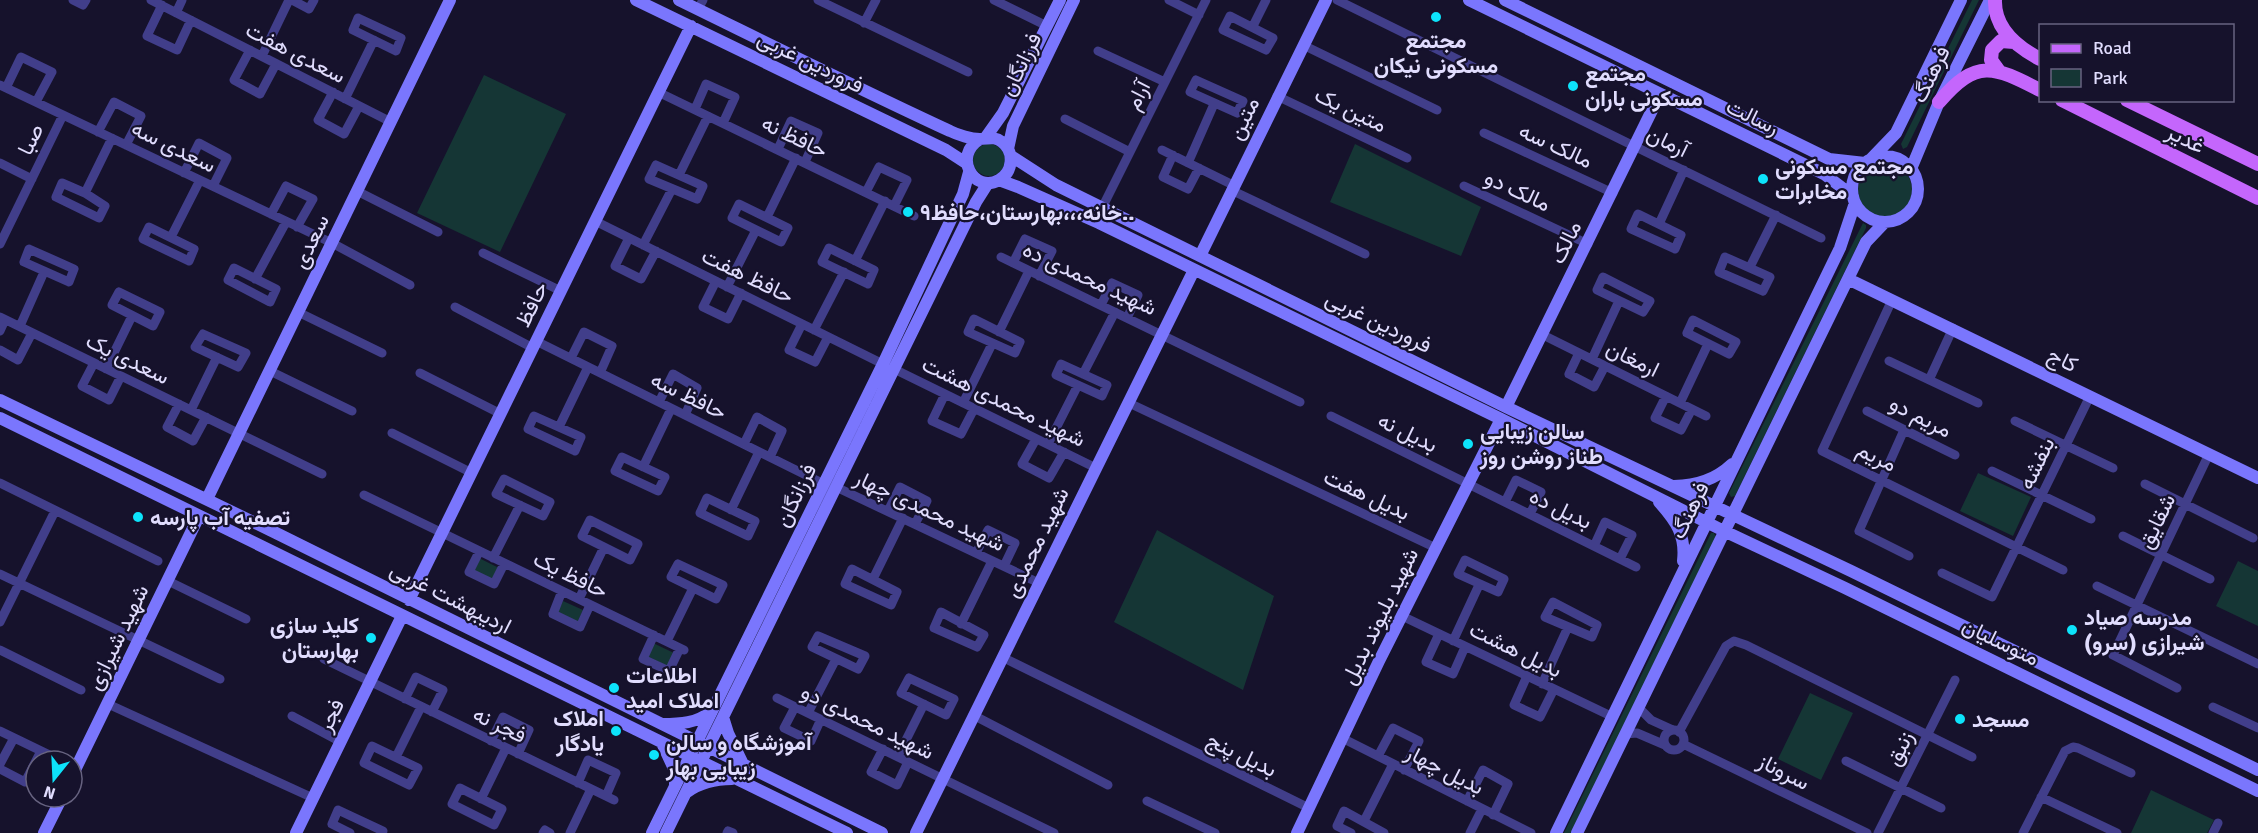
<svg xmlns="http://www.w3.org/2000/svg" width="2258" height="833" viewBox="0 0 2258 833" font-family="Signika,Vazirmatn,sans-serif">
  <rect width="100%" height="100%" fill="#16122c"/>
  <!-- green -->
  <path fill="#153635" d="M1972 0H1979L1907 147 1903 149 1901 144Z
    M484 75 566 114 500 252 417 213Z
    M973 160a16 16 0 1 1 32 0a16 16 0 1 1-32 0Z
    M1355 144 1481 207 1461 256 1330 202Z
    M1858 190a27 27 0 1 1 54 0a27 27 0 1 1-54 0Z
    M1863 223 1866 225V228L1735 496 1731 497 1729 493Z
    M1978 473 2031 497 2013 536 1960 511Z
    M1157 530 1274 596 1243 690 1114 622Z
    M1711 533H1714L1716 537 1571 833H1564Z
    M479 558 499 568 492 581 473 571Z
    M2238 561 2258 571V626L2216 606Z
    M563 601 583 610 577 623 557 613Z
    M653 643 674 653 667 666 647 656Z
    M1810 693 1853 713 1821 780 1778 759Z
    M2151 790 2214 820 2207 833H2131Z"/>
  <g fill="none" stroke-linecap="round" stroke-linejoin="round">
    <!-- street -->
    <path stroke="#413e8a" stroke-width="9" d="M73 0 83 5 86 0
      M151 0 391 122
      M292 0 309 9 314 0
      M818 0 968 72
      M994 0 1047 26
      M1169 0 1199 15
      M1337 0 1821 238
      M162 5 147 36 177 50 191 20
      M698 9 703 0
      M176 13 182 0
      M1230 16 1273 38 1266 50 1223 30Z
      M358 18 401 38 396 51 353 30Z
      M864 23 876 0
      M1253 26 1266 0
      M1303 45 1437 110
      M250 50 234 80 260 94 276 64
      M1098 51 1165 82
      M262 56 289 0
      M1196 80 1243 101 1237 113 1190 92Z
      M0 85 332 243 410 285
      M6 88 21 57 52 72 36 102
      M333 92 318 120 344 134 359 106
      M658 92 914 216
      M1277 96 1407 158
      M345 99 374 40
      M695 109 706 84 735 97 723 123
      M1065 119 1130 152
      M98 132 114 102 141 116 126 145
      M1484 133 1613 193
      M778 149 791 121 818 133 805 162
      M1162 150 1233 185
      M1173 155 1163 177 1188 189 1199 168
      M0 163 32 179
      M1188 163 1214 104
      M656 165 703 186 697 199 649 179Z
      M184 173 199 143 227 158 213 186
      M679 175 708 116
      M62 183 85 193 105 206 99 218 56 197Z
      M1464 186 1588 244
      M1231 190 1365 254
      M357 191 438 232
      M866 192 879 167 907 180 894 206
      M85 193 112 138
      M739 204 788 228 781 242 732 218Z
      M1102 208 1206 0
      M271 214 286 186 313 199 297 227
      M1638 214 1681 235 1675 249 1631 229Z
      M767 217 796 158
      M595 221 883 364
      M1659 224 1684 170
      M149 227 194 249 189 261 143 239Z
      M171 237 200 180
      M629 238 615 266 641 279 656 251
      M0 244 63 115
      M643 245 672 189
      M829 248 874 270 868 284 822 262Z
      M29 249 74 269 69 282 24 262Z
      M483 253 561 291
      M1001 257 1300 402
      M1725 257 1770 277 1763 291 1719 272Z
      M855 261 885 201
      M1013 263 1025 239 1052 251 1039 276
      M1750 267 1776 215
      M234 268 276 289 270 302 228 280Z
      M1603 277 1650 301 1643 312 1597 290Z
      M255 279 286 222
      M716 281 703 307 728 319 741 293
      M727 287 756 230
      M119 292 160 312 153 326 112 305Z
      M1892 300 1822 451 2063 570
      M1101 305 1112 283 1138 295 1127 318
      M455 307 533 348
      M298 312 382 353
      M0 317 322 474
      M974 319 1020 342 1015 353 968 332Z
      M1693 320 1736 342 1729 354 1687 333Z
      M802 324 789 350 815 362 828 337
      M20 326 44 272
      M814 330 844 272
      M0 331 5 320
      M999 332 1029 271
      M203 334 246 353 238 367 195 347Z
      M1543 335 1706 416
      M536 341 824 484
      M0 350 18 360 32 333
      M1579 353 1569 374 1594 387 1605 366
      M571 358 584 332 612 346 600 373
      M1592 359 1619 301
      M1889 361 1978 403
      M94 363 82 386 109 400 121 376
      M1061 364 1107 385 1102 396 1056 375Z
      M106 369 132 316
      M894 369 1096 468
      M270 371 352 411
      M420 373 501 414
      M1083 374 1115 312
      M1929 380 1953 328
      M945 394 932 421 961 434 974 409
      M1666 396 1655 418 1681 430 1692 409
      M659 402 673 374 697 388 685 415
      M963 403 992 344
      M1129 403 1436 548
      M1680 403 1708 344
      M179 404 167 427 193 441 206 417
      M191 410 217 357
      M1867 411 1955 455 1904 430 1859 531 1909 556
      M534 416 581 437 575 451 528 429Z
      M1331 416 1636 567
      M2015 421 2113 468
      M559 427 588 367
      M392 433 472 473
      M1036 439 1022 464 1049 478 1064 452
      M744 444 757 417 782 431 770 457
      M1048 444 1078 385
      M622 457 665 477 658 491 615 471Z
      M643 467 671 409
      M1992 471 2091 519
      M504 479 550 502 543 516 496 494Z
      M0 483 158 561
      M2145 484 2253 538
      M836 487 1039 583
      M364 495 684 650
      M707 498 755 521 748 536 700 513Z
      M1505 502 1516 480 1541 492 1530 514
      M731 510 759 452
      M888 511 900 487 927 501 915 524
      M590 520 638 544 630 560 582 536Z
      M2123 536 2210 579
      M1594 546 1605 522 1632 535 1620 559
      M479 552 469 572 494 584 504 564
      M976 553 988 530 1015 543 1004 566
      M493 558 520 505
      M1465 560 1504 579 1498 592 1458 574Z
      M678 564 723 585 716 599 671 577Z
      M852 569 897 592 891 605 845 584Z
      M1942 573 1992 597 2090 396
      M0 574 220 679
      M873 579 903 518
      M168 581 246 619
      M2097 586 2258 664
      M562 591 553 614 580 627 590 605
      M579 599 604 547
      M1553 602 1597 625 1592 637 1545 617Z
      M941 612 984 635 977 647 934 628Z
      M1402 616 1613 717
      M0 622 55 511
      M961 624 992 561
      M1439 634 1426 662 1453 674 1465 647
      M654 635 643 659 669 671 680 648
      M818 636 865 656 858 669 812 647Z
      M667 641 693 588
      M1453 641 1479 585
      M0 650 81 690
      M1002 657 1309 808
      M324 659 614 800
      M1527 676 1514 705 1540 717 1554 689
      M909 678 954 699 946 715 901 693Z
      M1542 684 1568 627
      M2177 688 2113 655 2209 454
      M777 698 1054 833
      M405 699 416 677 443 690 432 712
      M108 704 313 798
      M795 707 784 728 811 741 821 719
      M1638 707 1651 720 1673 730
      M2213 707 2258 728
      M808 713 836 659
      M973 715 1108 785
      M292 716 341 742
      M1664 740a10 10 0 1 1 20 0a10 10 0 1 1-20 0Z
      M0 731 62 761
      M1679 732 1726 646 1734 641 1746 645 1972 757
      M1625 734 1637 733 1665 745
      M1342 738 1531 833
      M491 741 503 717 529 730 518 754
      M1683 744 1867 833
      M372 746 418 768 409 785 364 763Z
      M883 749 871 772 897 785 908 762
      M898 756 924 704
      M1378 756 1393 728 1419 741 1404 770
      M396 757 421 707
      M1846 761 1941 808
      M0 764 14 738
      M0 769 25 782 41 751
      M578 783 588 760 616 773 606 796
      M460 788 502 809 494 825 452 804Z
      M2041 797 2117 833
      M481 799 506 748
      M1147 801 1215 833
      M1467 801 1483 770 1508 784 1493 815
      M1364 821 1393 764
      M350 833 332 824 338 810 383 831 382 833
      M543 833 545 830 550 833
      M570 833 591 789
      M727 833 728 831 733 833
      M1351 833 1337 826 1344 811 1384 833
      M1470 833 1482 809
      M1878 833 1955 680
      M2023 833 2065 751 2073 747 2078 748 2131 773
      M2213 833 2218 823"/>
    <!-- secondary -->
    <path stroke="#7a76fd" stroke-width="12" d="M636 0 946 150 966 163
      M679 0C769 44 859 89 950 131 958 135 971 139 980 139 989 139 994 136 1002 142 1015 152 1013 172 999 180 974 194 952 156 980 139
      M1469 0 1824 174 1853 196
      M1505 0 1829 159 1865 163
      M986 137 1003 113 1060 0
      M1008 149 1013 126 1074 0
      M1852 189a33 33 0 1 1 66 0a33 33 0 1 1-66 0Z
      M1011 156 1056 185 1506 407 1851 571 2258 770
      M1871 159 1896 133 1961 0
      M1911 169 1939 102 1990 0
      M999 180 1018 187 1099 223 1501 419 1724 531 1845 588 2258 791
      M1200 256 1326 0
      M1848 279 2258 478
      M0 400 276 533 882 833
      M1506 407 1660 94
      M0 418 847 833
      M1674 486C1697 485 1715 480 1732 464
      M207 499 450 0
      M1659 502C1676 521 1686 535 1683 561
      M409 600 691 26
      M723 717 728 733 744 766
      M662 724C681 724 696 723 711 712
      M662 743 675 771V786
      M72 776 199 516
      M687 792C701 782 715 779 732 779
      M44 833 62 797
      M296 833 402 616
      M652 833 883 364 963 194 969 172
      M666 833 976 202 988 183
      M916 833 1194 270
      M1297 833 1379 661 1501 419
      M1556 833 1840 248 1855 203
      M1577 833 1866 242 1885 222"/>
    <!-- primary -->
    <path stroke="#c466fc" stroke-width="14" d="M1995 0C1994 29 2017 47 2040 59
      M1999 71 1991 60 1992 50 2001 41 2014 42
      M2062 100 2258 198
      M2127 100 2258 164
      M1939 102C1977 58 1993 66 2040 90"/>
  </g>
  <!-- markers -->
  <g fill="#0de3fb" stroke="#16122c" stroke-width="2">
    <circle cx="1436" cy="17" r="6"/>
    <circle cx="1573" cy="86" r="6"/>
    <circle cx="1763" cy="179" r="6"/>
    <circle cx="908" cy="212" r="6"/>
    <circle cx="1468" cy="444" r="6"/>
    <circle cx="138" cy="517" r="6"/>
    <circle cx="2072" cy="630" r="6"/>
    <circle cx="371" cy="638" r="6"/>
    <circle cx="614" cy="688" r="6"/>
    <circle cx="1960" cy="719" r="6"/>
    <circle cx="616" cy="731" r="6"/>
    <circle cx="654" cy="755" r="6"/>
  </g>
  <g text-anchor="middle" stroke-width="4.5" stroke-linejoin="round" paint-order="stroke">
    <!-- poi labels -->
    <g font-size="22" font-weight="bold" fill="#e1ddfe" stroke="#16122c" text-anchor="start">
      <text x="1436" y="48" text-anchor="middle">مجتمع<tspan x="1436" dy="25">مسکونی نیکان</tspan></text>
      <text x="1585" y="81">مجتمع<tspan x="1585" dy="25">مسکونی باران</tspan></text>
      <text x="1775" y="174">مجتمع مسکونی<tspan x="1775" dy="25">مخابرات</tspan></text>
      <text x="920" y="220">خانه،،،بهارستان،حافظ۹..</text>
      <text x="1480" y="439">سالن زیبایی<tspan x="1480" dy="25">طناز روشن روز</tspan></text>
      <text x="150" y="525">تصفیه آب پارسه</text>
      <text x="2084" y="625">مدرسه صیاد<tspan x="2084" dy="25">شیرازی (سرو)</tspan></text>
      <text x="359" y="633" text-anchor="end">کلید سازی<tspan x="359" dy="25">بهارستان</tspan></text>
      <text x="626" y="683">اطلاعات<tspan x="626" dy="25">املاک امید</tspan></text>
      <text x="604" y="726" text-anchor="end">املاک<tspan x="604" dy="25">یادگار</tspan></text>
      <text x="1972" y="727">مسجد</text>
      <text x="666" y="750">آموزشگاه و سالن<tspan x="666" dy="25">زیبایی بهار</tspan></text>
    </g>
    <!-- street labels -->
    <g font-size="22" fill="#e1ddfe" stroke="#16122c">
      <text transform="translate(296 52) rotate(27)" y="8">سعدی هفت</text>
      <text transform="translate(811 61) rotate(26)" y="8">فروردین غربی</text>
      <text transform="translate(1020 64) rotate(-64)" y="8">فرزانگان</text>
      <text transform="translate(1930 74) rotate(-64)" y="8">فرهنگ</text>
      <text transform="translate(1137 95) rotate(-63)" y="8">آرام</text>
      <text transform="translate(1351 109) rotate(26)" y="8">متین یک</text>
      <text transform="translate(1753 116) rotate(26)" y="8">رسالت</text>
      <text transform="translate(1243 118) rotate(-64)" y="8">متین</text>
      <text transform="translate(795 136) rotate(26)" y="8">حافظ نه</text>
      <text transform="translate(2186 138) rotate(26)" y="8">غدیر</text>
      <text transform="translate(30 139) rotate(-64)" y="8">صبا</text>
      <text transform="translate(1668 141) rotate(26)" y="8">آرمان</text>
      <text transform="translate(1556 145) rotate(25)" y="8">مالک سه</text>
      <text transform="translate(174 146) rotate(26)" y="8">سعدی سه</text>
      <text transform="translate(1518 190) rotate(25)" y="8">مالک دو</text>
      <text transform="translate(310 241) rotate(-64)" y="8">سعدی</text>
      <text transform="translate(1565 242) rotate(-64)" y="8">مالک</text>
      <text transform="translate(748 275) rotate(26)" y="8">حافظ هفت</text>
      <text transform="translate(1090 278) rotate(25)" y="8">شهید محمدی ده</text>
      <text transform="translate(531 304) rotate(-64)" y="8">حافظ</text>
      <text transform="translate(1379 321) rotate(26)" y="8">فروردین غربی</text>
      <text transform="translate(128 358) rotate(26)" y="8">سعدی یک</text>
      <text transform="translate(1633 358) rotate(26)" y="8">ارمغان</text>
      <text transform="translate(2063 359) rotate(26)" y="8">کاج</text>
      <text transform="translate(689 395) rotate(26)" y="8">حافظ سه</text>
      <text transform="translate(1004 401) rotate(26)" y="8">شهید محمدی هشت</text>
      <text transform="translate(1921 416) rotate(27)" y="8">مریم دو</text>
      <text transform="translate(1408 432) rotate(26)" y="8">بدیل نه</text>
      <text transform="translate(1877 456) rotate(26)" y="8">مریم</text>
      <text transform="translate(2036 463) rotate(-64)" y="8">بنفشه</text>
      <text transform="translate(1367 494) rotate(25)" y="8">بدیل هفت</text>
      <text transform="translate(795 495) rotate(-64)" y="8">فرزانگان</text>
      <text transform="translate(1561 508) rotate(26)" y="8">بدیل ده</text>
      <text transform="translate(930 510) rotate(25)" y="8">شهید محمدی چهار</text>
      <text transform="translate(1689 510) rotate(-64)" y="8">فرهنگ</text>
      <text transform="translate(2156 521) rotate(-64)" y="8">شقایق</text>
      <text transform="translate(1036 542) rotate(-64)" y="8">شهید محمدی</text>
      <text transform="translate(571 574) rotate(26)" y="8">حافظ یک</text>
      <text transform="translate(451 597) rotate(27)" y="8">اردیبهشت غربی</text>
      <text transform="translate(1379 616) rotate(-64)" y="8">شهید بلیوند بدیل</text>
      <text transform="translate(117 637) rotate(-64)" y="8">شهید شیرازی</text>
      <text transform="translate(2001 641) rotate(26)" y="8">متوسلیان</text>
      <text transform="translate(1516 649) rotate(26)" y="8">بدیل هشت</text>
      <text transform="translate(330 715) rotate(-64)" y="8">فجر</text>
      <text transform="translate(868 721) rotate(26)" y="8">شهید محمدی دو</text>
      <text transform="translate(500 724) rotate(26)" y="8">فجر نه</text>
      <text transform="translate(1899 748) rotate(-63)" y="8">زنبق</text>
      <text transform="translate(1242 754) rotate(26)" y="8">بدیل پنج</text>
      <text transform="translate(1445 769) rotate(27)" y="8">بدیل چهار</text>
      <text transform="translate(1784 771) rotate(27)" y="8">سروناز</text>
    </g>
  </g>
  <!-- legend -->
  <rect x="2039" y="24" width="195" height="78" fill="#16122c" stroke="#676380" stroke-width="1.5"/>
  <rect x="2051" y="44" width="30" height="9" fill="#c466fc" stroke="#676380" stroke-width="1.5"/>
  <text x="2093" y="54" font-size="18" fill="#e1ddfe">Road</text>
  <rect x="2051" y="69" width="30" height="18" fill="#153635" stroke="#676380" stroke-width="1.5"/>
  <text x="2093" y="84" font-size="18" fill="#e1ddfe">Park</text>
  <!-- north arrow -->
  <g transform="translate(54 779) rotate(198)"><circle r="28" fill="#16122c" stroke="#676380" stroke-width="1.5"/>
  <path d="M0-4.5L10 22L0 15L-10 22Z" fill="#0de3fb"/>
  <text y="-9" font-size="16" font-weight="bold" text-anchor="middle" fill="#e1ddfe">N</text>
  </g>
</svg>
